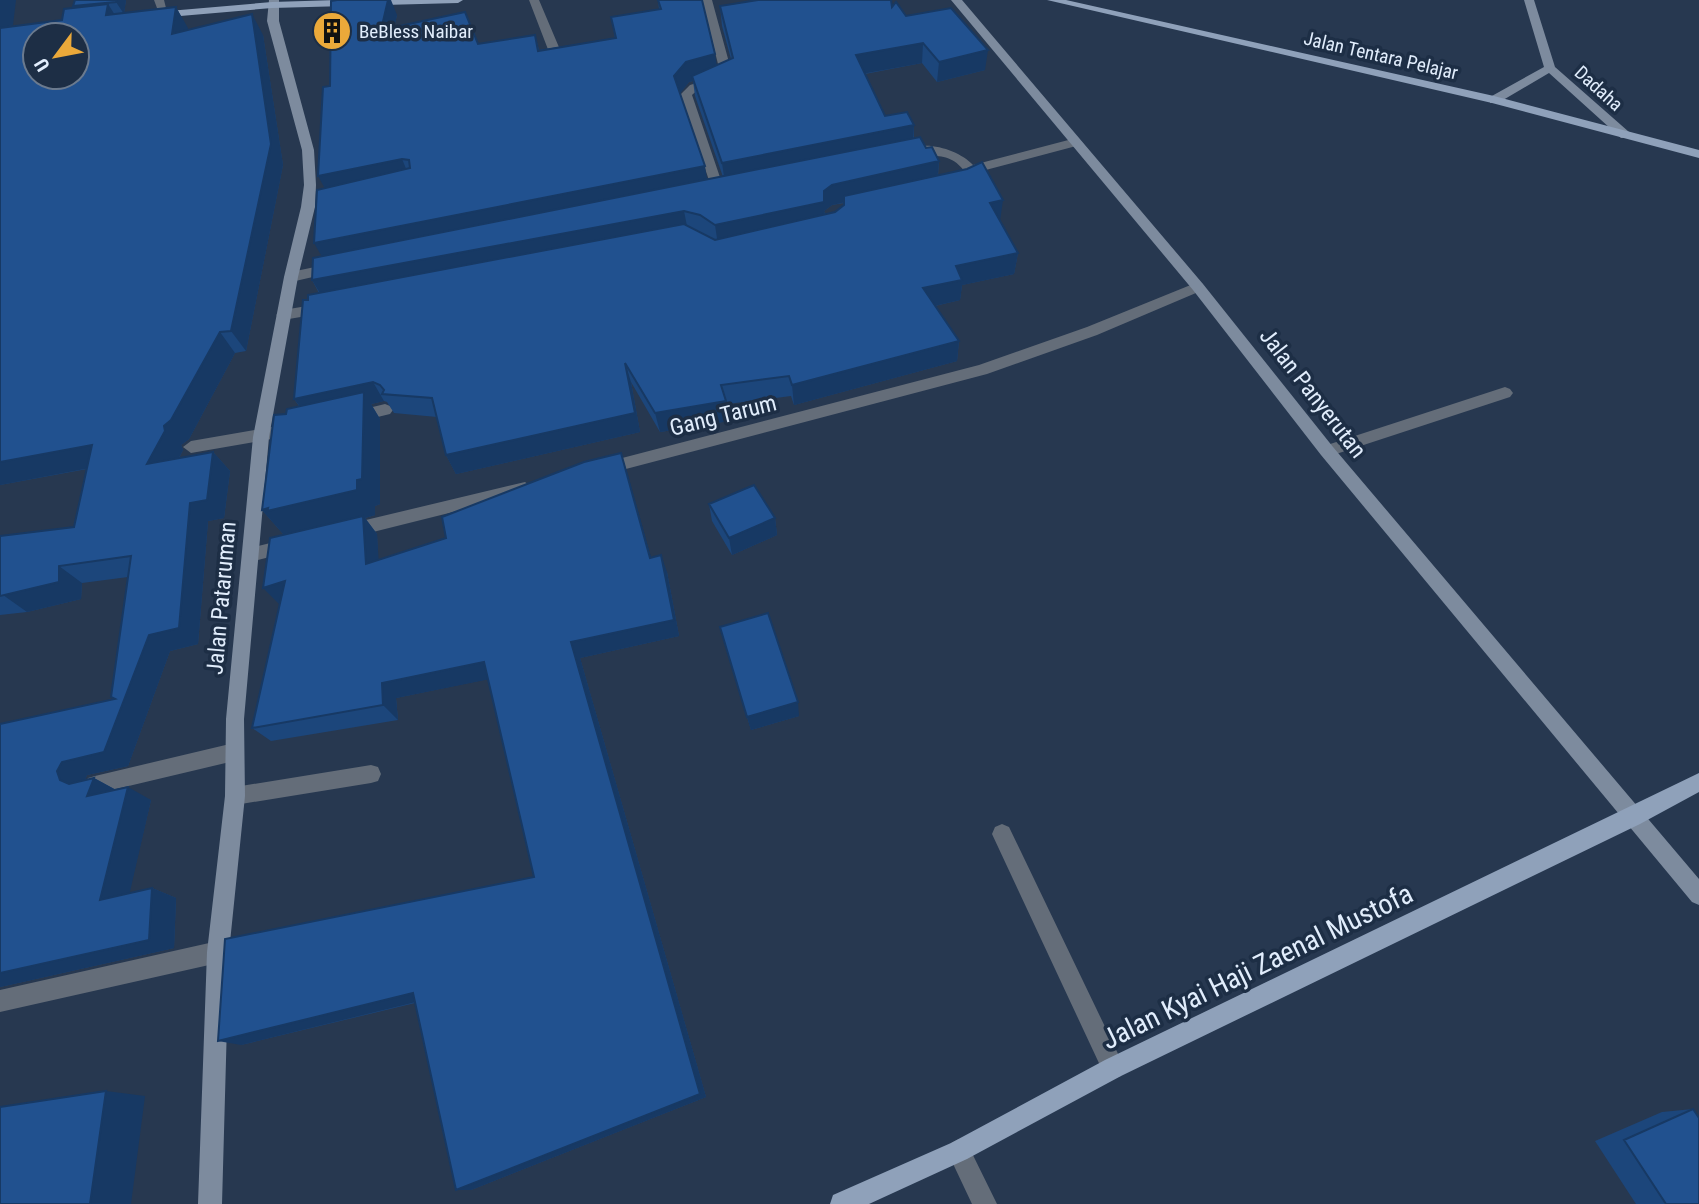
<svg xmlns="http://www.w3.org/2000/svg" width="1699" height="1204" viewBox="0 0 1699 1204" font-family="'Roboto Condensed',sans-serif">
  <rect width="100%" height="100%" fill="#273850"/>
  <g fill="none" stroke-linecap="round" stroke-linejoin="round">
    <!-- lane -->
    <path fill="#646d79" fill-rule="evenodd" d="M1505 387 1510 389 1513 393 1510 397 1327 457 1319 451 1321 447Z"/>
    <!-- street -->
    <path fill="#646d79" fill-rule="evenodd" d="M154 0H164L168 16H160Z
      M529 0H539L561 52 559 54 549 52Z
      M702 0H712L733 77C721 87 704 84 692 95L725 192 719 196 713 192 680 95 690 85 721 76Z
      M1076 138 1082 142 1080 145 978 172 979 175 975 184 961 188 955 184 967 175C947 143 921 164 905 152 923 138 959 150 973 165Z
      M334 263 339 265V271L291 282 284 277 291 272Z
      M1198 282 1203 284V290L1097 335 987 374 603 475 595 469 603 463 979 365 1087 327Z
      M325 303 330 304V312L283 320 276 315 283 310Z
      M385 404 390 406 393 410 390 414 353 423 345 417 348 413Z
      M295 423 303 429 295 435 191 453 183 447 191 441Z
      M525 482 533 488 525 494 349 538 343 536 341 531 343 526 349 524Z
      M291 538 297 540 299 545 297 550 250 562 244 560 242 555 244 550 250 548Z
      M234 743 241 746 244 752 241 758 234 761 95 794 88 792 85 785 88 778 95 776Z
      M371 765 378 767 381 774 378 781 371 783 235 805 228 803 225 796 228 789 235 787Z
      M1002 824 1009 827 1121 1060 1124 1068 1121 1076 1113 1079 1105 1076 992 834 995 827Z
      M218 941 226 944 229 952 226 960 218 963 0 1012V990Z
      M959 1139 967 1143 997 1204H972L947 1151 951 1143Z"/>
    <!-- secondary -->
    <path fill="#7d8b9e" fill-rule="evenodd" d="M269 0H279V21L314 150 316 185 315 207 298 277 269 437 244 719 245 796 229 952 222 1204H198L207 952 225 796 226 719 253 437 284 277 301 207 304 185 302 150 267 21Z
      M951 0H962L1203 284 1333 447 1699 879V905L1692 902 1321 455 1193 290Z
      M1524 0H1534L1555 67 1629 132V138H1621L1549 73 1498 103H1490V97L1544 67Z"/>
    <!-- primary -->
    <path fill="#8fa1ba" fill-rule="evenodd" d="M337 0H463L458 3 272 8 157 18 152 15 157 12 272 2Z
      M1047 0H1066L1494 96 1699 150V158L1492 103Z
      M1699 773V792L1640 824 1121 1076 967 1159 869 1204H830L833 1195 951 1143 1105 1060Z"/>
  </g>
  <!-- wall -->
  <path fill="#1c467b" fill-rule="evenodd" d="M0 0 13 25 4 27 62 20 74 8 73 6 75 0H126L124 13 176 7 188 30 263 35 283 165 246 351 235 353 189 439 181 445 183 450 179 458 213 452 230 471 224 518 208 521 198 644 170 651 128 766 87 775 84 781 94 778 116 790 151 800 129 893 152 888 176 898 174 948 0 987V724L113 699 111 697 128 577 82 583 81 599 27 612 0 615V536L74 527 87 469 0 485Z
    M658 0 717 65 731 59 722 26 720 6 892 7 985 70 937 82 922 63 865 74 885 116 914 125V139L926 148 939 161 938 176 1000 220 1018 253 1014 274 962 285 960 300 935 306 959 341 957 361 794 405 791 396 727 404 729 421 660 432 631 382 640 432 456 474 446 455 437 417 394 413 387 402 384 401 371 404 380 419V504L375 506V515L365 518 377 534 378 560 446 538 621 453 651 558 667 572 679 636 580 658 706 1097 471 1190 415 1003 241 1045 534 877 488 679 396 698 398 720 271 741 252 728 280 604 288 534 284 535 262 510 286 414 299 406 294 399 308 300 319 293 312 280 322 256 330 86 397 15 394 27 478 44 535 35 539 50 615 38 611 17 659 9ZM693 81 695 96 723 177 707 180 680 93 689 82ZM844 203V205L835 212 825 214 824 211 832 205Z
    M709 504 775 518 777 535 732 555 712 521Z
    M720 627 799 716 751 730Z
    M1693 1109 1699 1204H1636L1595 1141 1662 1112Z"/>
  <!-- shaded-wall -->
  <path fill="#173964" d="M0 0H16L13 25 4 27 0 38Z
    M117 0H126L124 14 116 2Z
    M388 0H391L397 15 389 50 381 30Z
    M108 4 122 26 106 15Z
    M176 7 188 28 185 55 172 34Z
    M252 14 263 35 283 165 246 351 231 331Z
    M923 43 922 63 856 75V55Z
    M988 50 985 70 937 82 939 62Z
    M715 54 718 74 692 76 693 81 689 82 678 96 674 76 686 62Z
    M914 125 913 145 725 183 722 163Z
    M402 159 410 178 329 196 318 176Z
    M939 161 937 182 832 205 824 211V191L832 185Z
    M705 166 708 186 325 262 314 243Z
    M1003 200 1000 221 990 203Z
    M824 202 825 222 718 245 715 225Z
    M684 211 688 231 324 300 312 280Z
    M1018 253 1014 274 962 285 960 300 921 309 923 288 956 266Z
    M220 332 235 353 189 439 181 445 183 450 166 483 147 464 164 426Z
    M959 341 957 361 794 405 792 385Z
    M625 363 631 382 640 432 456 474 446 455Z
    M373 382 384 401 371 404 380 419V504L375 506V515L365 518 377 534 380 581 289 536 287 533 284 535 262 510 357 480 294 399Z
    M726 401 729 421 660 432 655 413Z
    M92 445 111 464 0 485V462Z
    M213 452 230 471 224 518 208 521 198 644 170 651 128 766 87 775 83 784 86 793 60 780 57 771 62 762 104 752 190 503Z
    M621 453 627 472 656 575 650 558Z
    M775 518 777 535 732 555 729 538Z
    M661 555 667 572 679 636 580 658 706 1097 471 1190H456L700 1094 571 642Z
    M59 566 82 583 81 599 27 612 3 595Z
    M285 581 279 604 263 588Z
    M484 662 495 678 396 698 398 720 383 705 382 683Z
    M798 702 799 716 751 730 747 717Z
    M94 778 118 791 87 796Z
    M128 787 151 800 126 909 100 900Z
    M152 888 176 898 174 948 0 987V973Z
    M413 993 428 999 241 1045 218 1041Z
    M106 1091 145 1096 131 1204H90Z"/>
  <!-- building -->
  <path fill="#21518f" stroke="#173964" stroke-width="2" fill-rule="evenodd" d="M75 0H117L116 2 73 6Z
    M337 0H388L381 30 465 12 478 44 535 35 538 51 616 38 611 17 661 9 658 0H702L715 54 686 62 674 76 705 166 314 243 317 190 410 168 409 160 402 159 318 176 323 87 330 86 331 1Z
    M758 0H891L892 7 896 2 906 16 951 8 988 50 939 62 923 43 856 55 885 116 907 112 914 125 722 163 692 76 733 58 720 6Z
    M108 4 106 15 176 7 172 34 252 14 271 144 231 331 220 332 171 420 164 426 165 431 147 464 213 452 207 500 190 503 179 628 149 635 104 752 62 762 57 771 60 780 69 784 94 778 87 796 128 787 100 900 152 888 149 940 0 973V724L115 699 111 697 131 556 59 566V582L0 596V536L74 527 92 445 0 462V28L62 20 64 9ZM35 35H77V77H35Z
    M920 137 926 148 932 147 939 161 832 185 824 191V202L715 225 700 215 684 211 312 280 313 258Z
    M982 162 1003 200 990 203 1018 253 956 266 962 280 923 288 959 341 792 385 789 376 721 385 726 401 655 413 625 363 635 413 446 455 432 398 382 394 384 390 380 385 373 382 294 399 303 300H308V295L684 224 715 240 835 212 844 205V196L967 169Z
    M364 392 362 479 357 480V490L267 511 268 508 262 510 274 415 286 414 287 409Z
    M621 453 650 558 661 555 674 620 571 642 700 1094 456 1190 413 993 218 1041 225 939 534 877 484 662 382 683 383 705 252 728 285 581 263 588 270 538 363 516 366 564 446 538 442 517 584 462Z
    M754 485 775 518 729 538 709 504Z
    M768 613 798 702 747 717 720 627Z
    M106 1091 90 1204H0V1107Z
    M1693 1109 1699 1118V1204H1666L1624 1140Z"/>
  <!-- icons -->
  <defs>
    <symbol id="building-disc" viewBox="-11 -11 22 22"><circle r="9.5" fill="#eba93a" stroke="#1d2e45"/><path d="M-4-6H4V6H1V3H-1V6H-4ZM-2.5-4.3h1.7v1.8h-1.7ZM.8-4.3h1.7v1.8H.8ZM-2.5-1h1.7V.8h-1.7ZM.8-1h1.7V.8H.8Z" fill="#111"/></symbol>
  </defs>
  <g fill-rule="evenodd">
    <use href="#building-disc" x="310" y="9" width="44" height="44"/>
  </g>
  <g text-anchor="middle" stroke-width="7" stroke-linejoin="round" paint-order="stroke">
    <!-- far-poi labels -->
    <g font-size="19" fill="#e1edfc" stroke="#1d2e45" text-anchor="start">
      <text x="359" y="38">BeBless Naibar</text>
    </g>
    <!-- far-street labels -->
    <g font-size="19" fill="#e1edfc" stroke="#1d2e45">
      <text transform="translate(1381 55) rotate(13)" y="7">Jalan Tentara Pelajar</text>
      <text transform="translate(1599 88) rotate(42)" y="7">Dadaha</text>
    </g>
    <!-- street labels -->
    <g font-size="23" fill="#e1edfc" stroke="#1d2e45">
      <text transform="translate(1313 393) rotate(52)" y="8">Jalan Panyerutan</text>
      <text transform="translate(723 415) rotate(-14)" y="8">Gang Tarum</text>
      <text transform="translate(221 598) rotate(-85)" y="8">Jalan Pataruman</text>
    </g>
    <!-- near-street labels -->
    <g font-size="28" fill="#e1edfc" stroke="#1d2e45">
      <text transform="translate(1257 966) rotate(-26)" y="10">Jalan Kyai Haji Zaenal Mustofa</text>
    </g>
  </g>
  <!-- north arrow -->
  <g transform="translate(56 56) rotate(238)"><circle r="33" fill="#1d2e45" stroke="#6b7a8e" stroke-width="2"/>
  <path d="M0-5L12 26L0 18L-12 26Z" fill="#eba93a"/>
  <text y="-10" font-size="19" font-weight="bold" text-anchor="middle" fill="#e1edfc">U</text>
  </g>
</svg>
